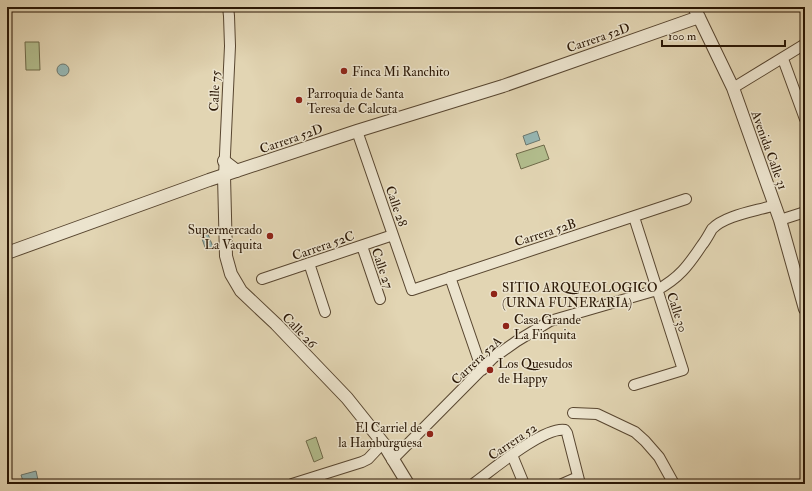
<svg xmlns="http://www.w3.org/2000/svg" width="812" height="491" viewBox="0 0 812 491" font-family="'IM FELL Double Pica',serif">
  <rect width="100%" height="100%" fill="#e2d5b3"/>
  <filter id="stains"><feTurbulence type="fractalNoise" baseFrequency=".005" numOctaves="4"/><feColorMatrix values="0 0 0 0 .2 0 0 0 0 .09 0 0 0 0 .02 0 0 0 .5 -.17"/></filter>
  <radialGradient id="worn" r=".72"><stop offset=".6" stop-color="#630" stop-opacity="0"/><stop offset="1" stop-color="#630" stop-opacity=".3"/></radialGradient>
  <!-- green -->
  <path fill="#b2bd8d" stroke="#6e6a49" d="M25 42H39L40 70H26Z
    M544 145 549 159 521 169 516 154Z
    M316 437 323 458 314 462 306 441Z"/>
  <!-- water -->
  <path fill="#96b7b4" stroke="#6b776e" d="M57 70a6 6 0 1 1 12 0a6 6 0 1 1-12 0Z
    M537 131 540 140 526 145 523 136Z
    M208 234 213 247 206 250 201 236Z
    M36 471 38 480 24 484 21 475Z"/>
  <g fill="none" stroke-linecap="round" stroke-linejoin="round">
    <defs>
      <path id="minor" d="M783 59 805 119
        M733 88 805 44
        M357 131 412 290 686 199
        M224 176 230 46 229 16 228 7
        M634 217 683 370 634 385
        M780 220 805 212
        M362 246 380 299
        M309 263 325 312
        M450 277 482 370
        M262 279 393 235
        M573 413 597 414 635 432 645 441 659 457 674 484
        M512 455 524 484
        M392 460 493 358 517 341 550 321 657 290C679 278 688 266 702 245 706 240 709 234 712 229 725 215 757 211 775 205
        M292 484 362 462 368 459 383 443
        M473 484C491 471 544 426 565 430L567 433 580 484
        M562 484 578 477"/>
      <path id="tertiary" d="M694 7 733 88 780 220 805 309
        M224 161 237 171
        M224 176 226 256 231 274 241 291 276 324 347 398 383 443 408 484
        M7 253 209 180 357 131 503 86 699 17"/>
    </defs>
    <!-- minor casing -->
    <use href="#minor" stroke="#584630" stroke-width="12"/>
    <!-- tertiary casing -->
    <use href="#tertiary" stroke="#584630" stroke-width="14"/>
    <!-- minor -->
    <use href="#minor" stroke="#ece4ce" stroke-width="10"/>
    <!-- tertiary -->
    <use href="#tertiary" stroke="#ece4ce" stroke-width="12"/>
  </g>
  <!-- markers -->
  <g fill="#8f2418" stroke="#ece4ce" stroke-width="1.5">
    <circle cx="344" cy="71" r="4"/>
    <circle cx="299" cy="100" r="4"/>
    <circle cx="270" cy="236" r="4"/>
    <circle cx="494" cy="294" r="4"/>
    <circle cx="506" cy="326" r="4"/>
    <circle cx="490" cy="370" r="4"/>
    <circle cx="430" cy="434" r="4"/>
  </g>
  <g text-anchor="middle" stroke-width="3" stroke-linejoin="round" paint-order="stroke">
    <!-- street labels -->
    <g font-size="13" fill="#2a1705" stroke="#ece4ce">
      <text transform="translate(598 37) rotate(-19)" y="5">Carrera 52D</text>
      <text transform="translate(214 91) rotate(-87)" y="5">Calle 75</text>
      <text transform="translate(291 138) rotate(-19)" y="5">Carrera 52D</text>
      <text transform="translate(770 150) rotate(70)" y="5">Avenida Calle 31</text>
      <text transform="translate(397 206) rotate(71)" y="5">Calle 28</text>
      <text transform="translate(545 232) rotate(-18)" y="5">Carrera 52B</text>
      <text transform="translate(323 245) rotate(-19)" y="5">Carrera 52C</text>
      <text transform="translate(383 268) rotate(71)" y="5">Calle 27</text>
      <text transform="translate(678 312) rotate(72)" y="5">Calle 30</text>
      <text transform="translate(300 330) rotate(46)" y="5">Calle 26</text>
      <text transform="translate(476 360) rotate(-43)" y="5">Carrera 52A</text>
      <text transform="translate(512 441) rotate(-34)" y="5">Carrera 52</text>
    </g>
    <!-- poi labels -->
    <g font-size="13" fill="#2a1705" stroke="#ece4ce" text-anchor="start">
      <text x="352" y="76">Finca Mi Ranchito</text>
      <text x="307" y="98">Parroquia de Santa<tspan x="307" dy="15">Teresa de Calcuta</tspan></text>
      <text x="262" y="234" text-anchor="end">Supermercado<tspan x="262" dy="15">La Vaquita</tspan></text>
      <text x="502" y="292">SITIO ARQUEOLOGICO<tspan x="502" dy="15">(URNA FUNERARIA)</tspan></text>
      <text x="514" y="324">Casa Grande<tspan x="514" dy="15">La Finquita</tspan></text>
      <text x="498" y="368">Los Quesudos<tspan x="498" dy="15">de Happy</tspan></text>
      <text x="422" y="432" text-anchor="end">El Carriel de<tspan x="422" dy="15">la Hamburguesa</tspan></text>
    </g>
  </g>
  <!-- margin -->
  <rect width="812" height="491" fill="none" stroke="#e2d5b3" stroke-width="24"/>
  <rect x="8" y="8" width="796" height="475" fill="none" stroke="#2a1705" stroke-width="2"/>
  <rect x="12" y="12" width="788" height="467" fill="none" stroke="#2a1705"/>
  <!-- scale -->
  <path d="M662 40v6h123v-6" fill="none" stroke="#2a1705" stroke-width="2"/>
  <text x="668" y="40" font-size="12" fill="#2a1705" stroke="#ece4ce" stroke-width="3" paint-order="stroke">100 m</text>
  <rect width="100%" height="100%" filter="url(#stains)"/>
  <rect width="100%" height="100%" fill="url(#worn)"/>
</svg>
